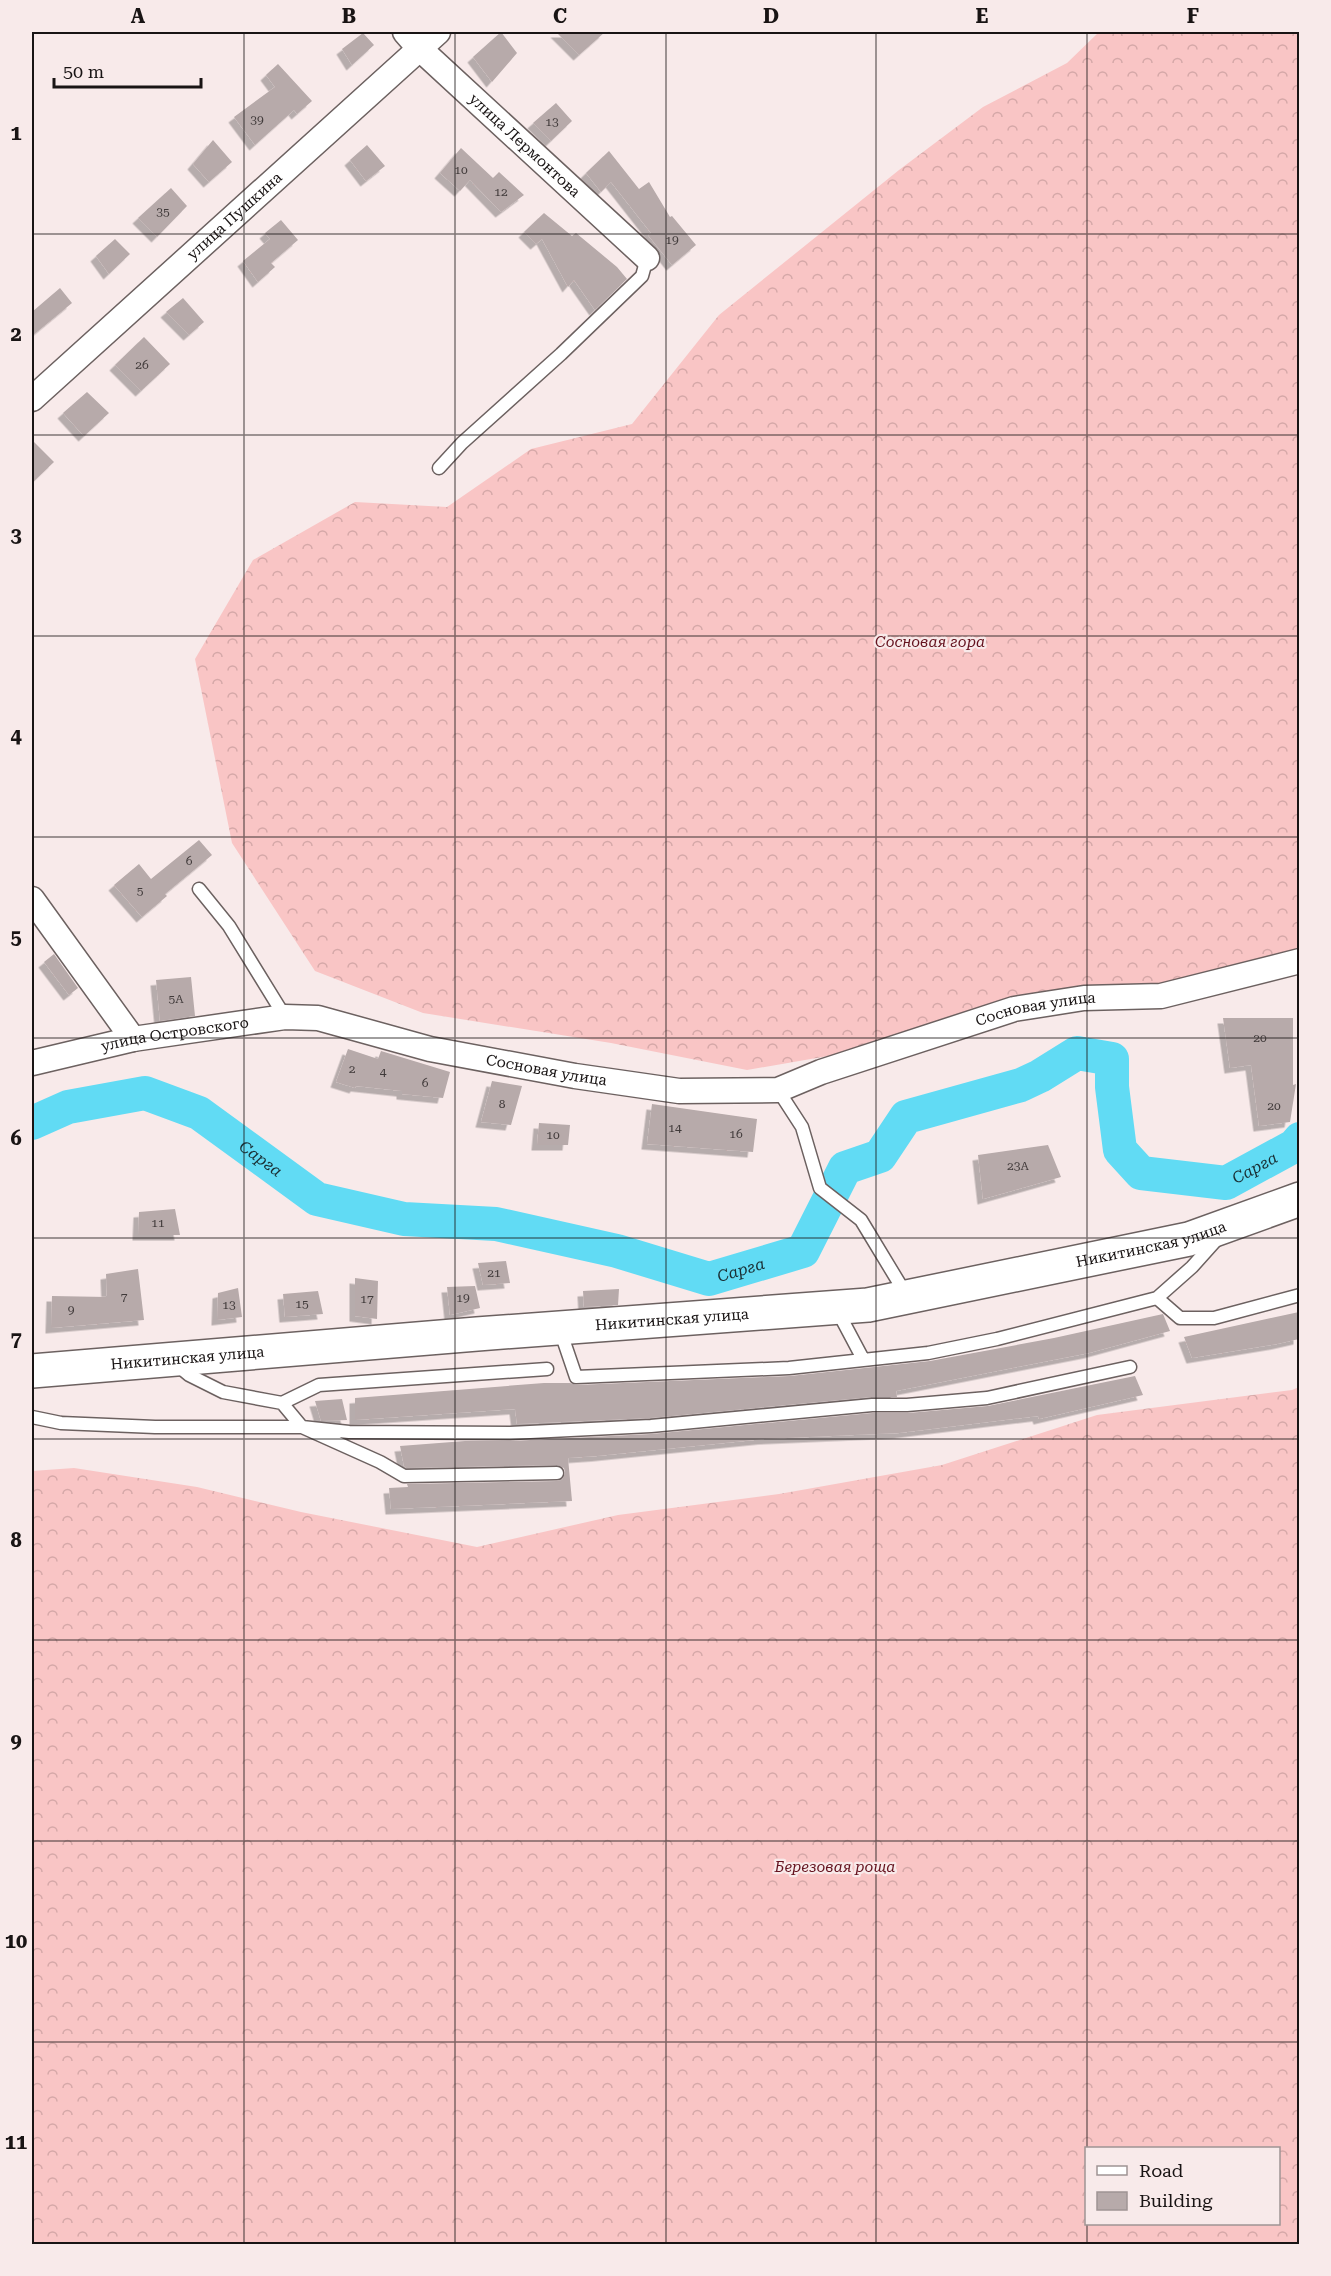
<svg xmlns="http://www.w3.org/2000/svg" width="1331" height="2276" viewBox="0 0 1331 2276" font-family="'Roboto Serif',serif">
  <defs>
    <pattern id="forest-crowns" width="20" height="18" patternUnits="userSpaceOnUse" patternTransform="scale(1.5)"><rect width="20" height="18" fill="#f9c5c5"/><path d="M2 6a3 3 0 1 1 6 0M12 15a3 3 0 1 1 6 0" fill="none" stroke="#d5a8a8"/></pattern>
    <filter id="shadow"><feDropShadow dx="-5.5" dy="5.5" stdDeviation="0" flood-color="#0004"/></filter>
  </defs>
  <rect width="100%" height="100%" fill="#f8eaea"/>
  <!-- forest -->
  <path fill="url(#forest-crowns)" fill-rule="evenodd" d="M1099 32H1299V951L1161 987 868 1049 747 1070 611 1043 423 1013 315 971 232 843 195 659 253 560 355 502 447 507 531 449 632 424 719 315 899 170 983 107 1067 63Z
    M1299 1387V2244H32V1471L74 1468 197 1487 301 1512 477 1547 618 1515 779 1494 942 1465 1097 1415 1292 1390ZM1086 2148H1278V2224H1086Z"/>
  <g fill="none" stroke-linecap="round" stroke-linejoin="round">
    <!-- river -->
    <path stroke="#61dbf4" stroke-width="34" id="s1" d="M32 1123 68 1107 145 1093 199 1113 317 1199 404 1219 496 1224 617 1251 709 1279 803 1251 845 1168 880 1156 906 1117 1021 1085 1040 1076 1077 1053 1112 1059V1087L1120 1150 1141 1173 1226 1183 1294 1146 1300 1139"/>
  </g>
  <!-- building -->
  <path fill="#b7aaaa" filter="url(#shadow)" d="M501 32 517 53 492 82 473 57Z
    M556 32H605L579 55Z
    M363 33 374 45 352 65 342 49Z
    M278 64 312 101 297 114 294 110 255 145 234 117 275 87 266 75Z
    M556 103 572 121 551 141 533 123Z
    M213 140 232 162 209 182 193 164Z
    M367 145 385 166 366 181 350 160Z
    M461 148 493 178 499 172 524 195 501 212 470 180 460 191 440 173Z
    M609 151 639 189 649 182 670 217 672 216 696 245 672 265 648 235 651 233 611 182 601 192 586 173Z
    M171 188 187 206 157 237 138 218Z
    M544 213 572 236 576 233 617 267 627 279 595 310 574 280 568 287 542 239 536 244 524 232Z
    M281 220 298 240 271 263 275 267 258 282 243 261 270 239 265 233Z
    M115 239 130 254 109 274 96 256Z
    M60 288 72 303 32 336V312Z
    M183 298 204 322 189 335 166 312Z
    M144 337 170 364 141 391 115 365Z
    M87 392 109 413 84 436 63 413Z
    M32 440 54 462 32 483Z
    M199 840 212 855 165 894 167 896 142 917 114 885 139 864 151 879Z
    M54 954 78 988 69 995 44 962Z
    M191 977 195 1016 160 1021 156 980Z
    M1223 1018H1293V1085L1296 1084 1290 1122 1259 1126 1251 1065 1230 1068Z
    M348 1049 378 1059 381 1051 450 1072 443 1098 402 1094V1091L356 1086 355 1088 336 1082Z
    M492 1081 522 1086 511 1125 481 1122Z
    M652 1104 757 1119 753 1152 647 1144Z
    M539 1123 570 1125 568 1145H537Z
    M1048 1145 1061 1177 983 1199 978 1155Z
    M175 1209 180 1235H138L139 1212Z
    M506 1261 510 1283 483 1285 478 1263Z
    M138 1269 144 1320 51 1328 52 1296 107 1297 106 1274Z
    M355 1278 378 1281 377 1319 355 1316Z
    M475 1286 480 1308 450 1315 447 1287Z
    M238 1288 242 1317 217 1320 218 1293Z
    M619 1289 618 1305 584 1307 583 1291Z
    M318 1291 323 1314 285 1317 283 1294Z
    M1299 1312V1339L1277 1344 1192 1358 1184 1337Z
    M1163 1314 1170 1331 1089 1353 896 1391 897 1397H871L650 1418 517 1424 515 1409 355 1420V1398L544 1383H570L576 1385 790 1376 930 1361 1054 1338Z
    M1135 1376 1143 1395 1039 1419 1038 1416 899 1433 764 1439 597 1456 568 1458 572 1501 391 1509 389 1488 408 1487 407 1484 557 1481 562 1480 565 1473 564 1468 557 1465 406 1468 404 1466 400 1446 465 1441H510L651 1434 872 1413H908L988 1406Z
    M342 1399 347 1420 321 1421 315 1401Z"/>
  <g fill="none" stroke-linecap="round" stroke-linejoin="round">
    <defs>
      <path id="lane" d="M439 468 462 443 561 354 642 276 647 258
        M199 889 229 926 285 1017
        M778 1090 802 1127 820 1188 861 1220 907 1296
        M1157 1298 1180 1318H1214L1300 1295
        M837 1310 863 1359
        M560 1330 576 1377 789 1368 928 1353 997 1339 1157 1298 1192 1267 1218 1238
        M177 1365 189 1375 223 1392 282 1403 319 1385 547 1369
        M282 1403 302 1427 380 1462 404 1476 557 1473
        M32 1417 61 1423 155 1427H302L349 1432 510 1433 651 1426 872 1405H907L987 1398 1130 1367"/>
      <g id="street">
        <path id="s2" d="M405 32 419 48 647 258"/>
        <path id="s3" d="M32 399 438 32"/>
        <path d="M32 899 133 1039"/>
        <path id="s4" d="M32 1063 133 1039 285 1017 318 1018 430 1049 575 1076 679 1091 778 1090 821 1072 1014 1009 1084 998 1161 996 1300 961"/>
      </g>
      <g id="secondary">
        <path id="s5" d="M32 1371 477 1334 868 1305 1189 1239 1300 1199"/>
      </g>
    </defs>
    <!-- lane casing -->
    <use href="#lane" stroke="#6c6160" stroke-width="15"/>
    <!-- street casing -->
    <use href="#street" stroke="#6c6160" stroke-width="27"/>
    <!-- secondary casing -->
    <use href="#secondary" stroke="#6c6160" stroke-width="36"/>
    <!-- lane -->
    <use href="#lane" stroke="#fff" stroke-width="12"/>
    <!-- street -->
    <use href="#street" stroke="#fff" stroke-width="24"/>
    <!-- secondary -->
    <use href="#secondary" stroke="#fff" stroke-width="33"/>
  </g>
  <!-- grid -->
  <path fill="none" stroke="#191414" stroke-width="1.5" stroke-opacity="0.55" d="M244 32V2244M455 32V2244M666 32V2244M876 32V2244M1087 32V2148M32 234H1300M32 435H1300M32 636H1300M32 837H1300M32 1038H1300M32 1238H1300M32 1439H1300M32 1640H1300M32 1841H1300M32 2042H1300M1087 2224V2244"/>
  <g text-anchor="middle" stroke-width="4.5" stroke-linejoin="round" paint-order="stroke">
    <!-- number labels -->
    <g font-size="12" fill="#403a3a">
      <text x="257" y="124">39</text>
      <text x="552" y="126">13</text>
      <text x="461" y="174">10</text>
      <text x="501" y="196">12</text>
      <text x="163" y="216">35</text>
      <text x="672" y="244">19</text>
      <text x="142" y="369">26</text>
      <text x="189" y="865">6</text>
      <text x="140" y="895">5</text>
      <text x="176" y="1003">5А</text>
      <text x="1260" y="1042">20</text>
      <text x="352" y="1073">2</text>
      <text x="383" y="1076">4</text>
      <text x="425" y="1087">6</text>
      <text x="502" y="1108">8</text>
      <text x="1274" y="1110">20</text>
      <text x="675" y="1132">14</text>
      <text x="736" y="1138">16</text>
      <text x="553" y="1139">10</text>
      <text x="1018" y="1170">23А</text>
      <text x="158" y="1227">11</text>
      <text x="494" y="1277">21</text>
      <text x="124" y="1301">7</text>
      <text x="463" y="1302">19</text>
      <text x="367" y="1303">17</text>
      <text x="302" y="1308">15</text>
      <text x="229" y="1309">13</text>
      <text x="71" y="1314">9</text>
    </g>
    <!-- street labels -->
    <g font-size="15" fill="#191414" stroke="#f8eaea">
      <text dy="5" stroke="none"><textPath href="#s2" startOffset="165">улица Лермонтова</textPath></text>
      <text dy="5" stroke="none"><textPath href="#s3" startOffset="273">улица Пушкина</textPath></text>
      <text dy="5" stroke="none"><textPath href="#s4" startOffset="1029">Сосновая улица</textPath></text>
      <text dy="5" stroke="none"><textPath href="#s4" startOffset="146">улица Островского</textPath></text>
      <text dy="5" stroke="none"><textPath href="#s4" startOffset="525">Сосновая улица</textPath></text>
      <text dy="5" stroke="none"><textPath href="#s5" startOffset="1128">Никитинская улица</textPath></text>
      <text dy="5" stroke="none"><textPath href="#s5" startOffset="642">Никитинская улица</textPath></text>
      <text dy="5" stroke="none"><textPath href="#s5" startOffset="156">Никитинская улица</textPath></text>
    </g>
    <!-- park labels -->
    <g font-size="15" font-style="italic" fill="#65131f" stroke="#f8eaea">
      <text x="930" y="647">Сосновая гора</text>
      <text x="835" y="1872">Березовая роща</text>
    </g>
    <!-- water labels -->
    <g font-size="16" font-style="italic" fill="#1a2f34" stroke="#f8eaea">
      <text dy="6" stroke="none"><textPath href="#s1" startOffset="252">Сарга</textPath></text>
      <text dy="6" stroke="none"><textPath href="#s1" startOffset="1458">Сарга</textPath></text>
      <text dy="6" stroke="none"><textPath href="#s1" startOffset="756">Сарга</textPath></text>
    </g>
  </g>
  <!-- border -->
  <rect width="1331" height="2276" fill="none" stroke="#f8eaea" stroke-width="66"/>
  <!-- legend -->
  <rect x="1085" y="2147" width="195" height="78" fill="#f8eaea" stroke="#9f9494" stroke-width="1.5"/>
  <rect x="1097" y="2166" width="30" height="9" fill="#ffffff" stroke="#9f9494" stroke-width="1.5"/>
  <text x="1139" y="2177" font-size="18" fill="#191414">Road</text>
  <rect x="1097" y="2192" width="30" height="18" fill="#b7aaaa" stroke="#9f9494" stroke-width="1.5"/>
  <text x="1139" y="2207" font-size="18" fill="#191414">Building</text>
  <!-- scale -->
  <path d="M54 78v9h147v-9" fill="none" stroke="#191414" stroke-width="3"/>
  <text x="63" y="78" font-size="18" fill="#191414" stroke="#f8eaea" stroke-width="4.5" paint-order="stroke">50 m</text>
  <rect x="33" y="33" width="1265" height="2210" fill="none" stroke="#191414" stroke-width="2"/>
  <g font-size="20" text-anchor="middle" font-weight="bold" fill="#191414">
    <text x="138" y="23">A</text>
    <text x="349" y="23">B</text>
    <text x="560" y="23">C</text>
    <text x="771" y="23">D</text>
    <text x="982" y="23">E</text>
    <text x="1193" y="23">F</text>
    <text x="16" y="140">1</text>
    <text x="16" y="341">2</text>
    <text x="16" y="542">3</text>
    <text x="16" y="743">4</text>
    <text x="16" y="944">5</text>
    <text x="16" y="1145">6</text>
    <text x="16" y="1346">7</text>
    <text x="16" y="1547">8</text>
    <text x="16" y="1748">9</text>
    <text x="16" y="1948">10</text>
    <text x="16" y="2149">11</text>
  </g>
</svg>
